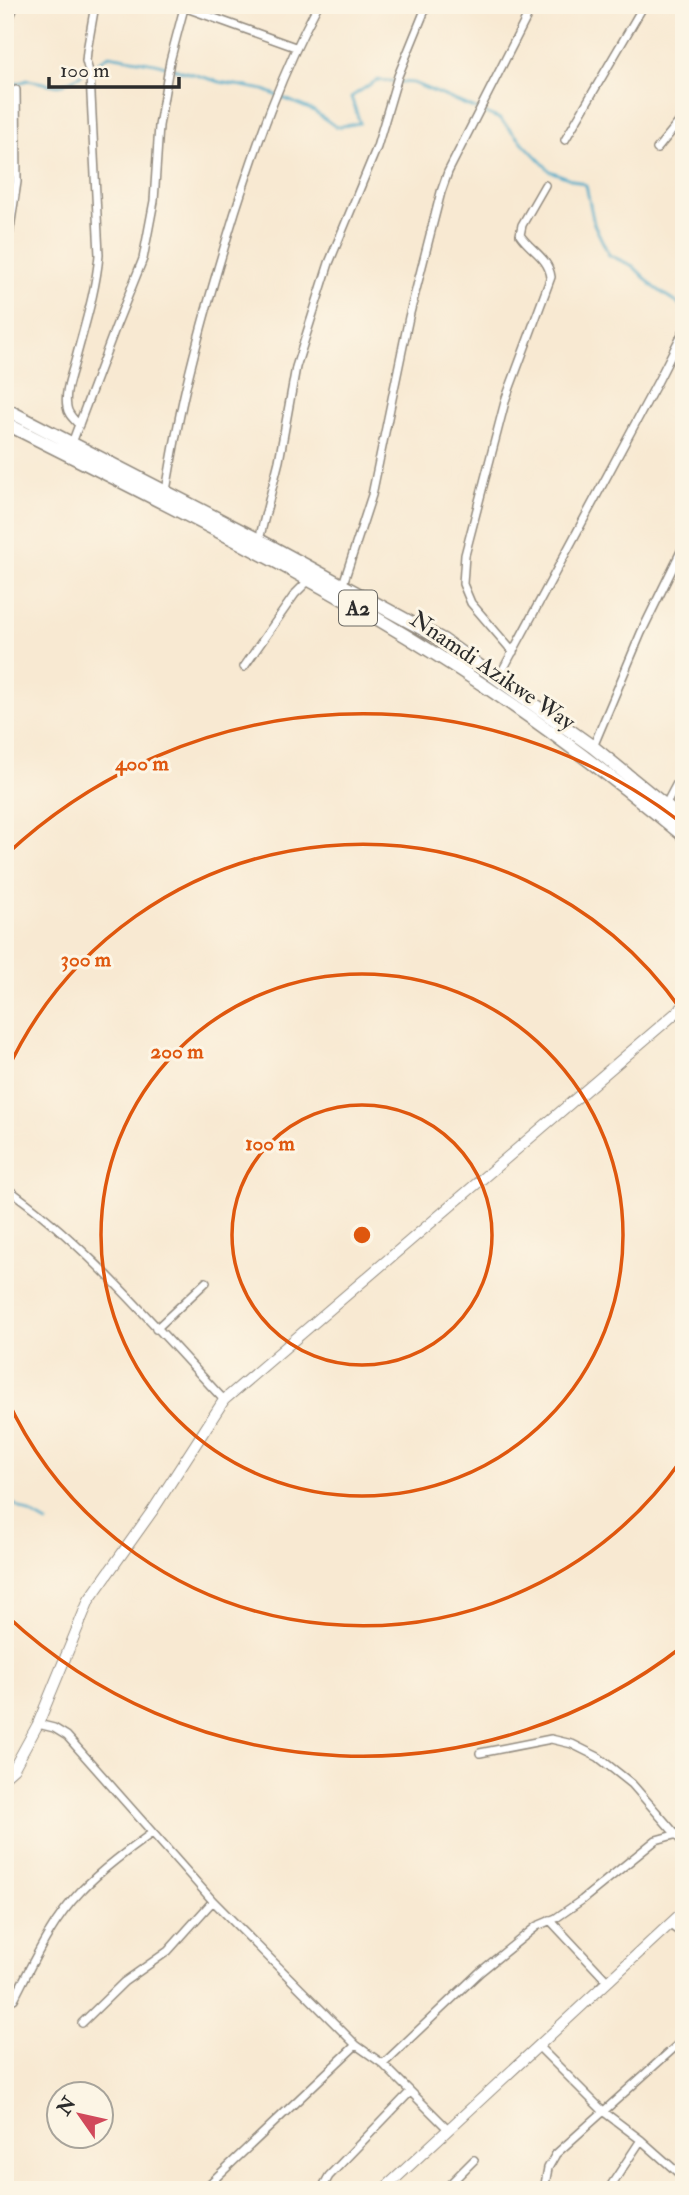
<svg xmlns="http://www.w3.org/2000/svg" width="689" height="2195" viewBox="0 0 689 2195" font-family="'IM FELL Double Pica',serif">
  <rect width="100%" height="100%" fill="#fcf5e5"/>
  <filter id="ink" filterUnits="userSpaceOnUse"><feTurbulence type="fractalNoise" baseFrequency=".0143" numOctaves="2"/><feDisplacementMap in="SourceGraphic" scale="14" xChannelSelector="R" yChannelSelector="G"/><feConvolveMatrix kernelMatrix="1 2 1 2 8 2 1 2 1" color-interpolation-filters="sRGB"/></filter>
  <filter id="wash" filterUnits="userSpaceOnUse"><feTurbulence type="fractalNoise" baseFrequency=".00686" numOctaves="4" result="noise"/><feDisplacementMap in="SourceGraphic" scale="28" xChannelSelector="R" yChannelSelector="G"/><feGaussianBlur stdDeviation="1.57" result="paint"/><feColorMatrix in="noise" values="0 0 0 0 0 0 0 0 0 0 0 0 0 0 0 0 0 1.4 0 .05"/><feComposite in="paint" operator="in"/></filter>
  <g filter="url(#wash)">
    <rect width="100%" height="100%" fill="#f8e9d2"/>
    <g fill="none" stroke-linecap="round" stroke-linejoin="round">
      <!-- stream -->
      <path stroke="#4aa8c8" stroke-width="2.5" d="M5 87 28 80 59 86 79 76 109 55 155 63 220 82 264 90 314 111 336 127 360 123 351 97 377 80 413 83 500 119 550 171 586 185 594 224 609 255 633 266 654 287 684 308
        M5 1499 47 1523"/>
    </g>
  </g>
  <g filter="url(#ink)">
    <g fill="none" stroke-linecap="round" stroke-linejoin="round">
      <defs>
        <path id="street" d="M178 5 295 47
          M5 28 15 5
          M565 140 644 5
          M657 149 684 116
          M5 261 17 182 16 90
          M79 425C74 419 68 415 67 407 64 392 72 373 76 358 85 324 96 290 99 255L90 75 86 61 87 51 95 5
          M72 443 116 326 143 259 154 201 159 126 170 61 184 8
          M166 491C172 456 178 421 186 387 200 328 217 270 235 212 258 140 282 72 318 5
          M259 540 279 461 296 367 329 263 377 147 398 76 427 5
          M343 584 372 495 409 317 441 192 448 172 533 5
          M513 652 471 603 463 584 465 555 506 398 551 277C548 257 531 251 520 235L522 225 545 185
          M244 667 295 594 309 580
          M498 679 657 383 684 330
          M593 747 641 633 684 545
          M665 806 684 770
          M5 1187C88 1245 154 1326 224 1400
          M156 1329 206 1282
          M38 1724 54 1728 67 1736 213 1901 356 2045 383 2064 448 2129
          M480 1753 551 1739 572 1744 598 1757 632 1784 684 1844
          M550 1920 608 1982
          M670 1925 684 1935
          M5 1997 14 1999C33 1962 51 1922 80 1892 102 1869 127 1851 152 1833
          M82 2023 124 1982 168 1951 213 1901
          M538 2046 604 2112 641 2140 684 2178
          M383 2064 480 1972 537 1926 556 1918 582 1900 656 1840 674 1835
          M203 2190 356 2045
          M321 2190 329 2176 410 2092
          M444 2190 474 2160
          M544 2190 548 2168 556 2154 684 2039
          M608 2190 641 2140"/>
        <path id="secondary" d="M5 1776 14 1768 38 1724 89 1600 153 1510 224 1400 684 1006
          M383 2190 684 1911"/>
        <path id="highway" d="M5 409 259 540 443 640 593 747 684 821
          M5 423C175 509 349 592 507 701 568 743 627 789 684 836"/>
      </defs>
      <!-- street casing -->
      <use href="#street" stroke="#928a7e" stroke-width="10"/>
      <!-- secondary casing -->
      <use href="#secondary" stroke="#928a7e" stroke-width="12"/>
      <!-- highway casing -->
      <use href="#highway" stroke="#928a7e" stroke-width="15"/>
      <!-- street -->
      <use href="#street" stroke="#fff" stroke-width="7"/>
      <!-- secondary -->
      <use href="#secondary" stroke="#fff" stroke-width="10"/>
      <!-- highway -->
      <use href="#highway" stroke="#fff" stroke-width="12"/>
    </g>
  </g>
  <!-- distance rings -->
  <g fill="none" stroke="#df570e" stroke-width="3.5">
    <circle cx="362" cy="1235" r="130"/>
    <circle cx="362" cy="1235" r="261"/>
    <path d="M682 1459A391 391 0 0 1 6 1397M6 1073A391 391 0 0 1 682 1011"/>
    <path d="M683 1646A521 521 0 0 1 7 1616M7 854A521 521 0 0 1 683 824"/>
  </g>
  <g text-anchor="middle" stroke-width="6" stroke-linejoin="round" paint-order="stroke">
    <!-- shield labels -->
    <rect fill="#fcf5e5" stroke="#6a6863" stroke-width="2" x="339" y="590.5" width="38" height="35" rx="5"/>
    <g font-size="21" font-weight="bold" fill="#2b2b2b">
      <text x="358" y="615">A2</text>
    </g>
    <!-- street labels -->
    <g font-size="23" fill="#2b2b2b" stroke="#fcf5e5">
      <text transform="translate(493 670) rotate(34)" y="8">Nnamdi Azikwe Way</text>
    </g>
  </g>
  <circle cx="362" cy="1235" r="10" fill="#df570e" stroke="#fcf5e5" stroke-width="3.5"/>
  <g font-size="21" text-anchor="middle" font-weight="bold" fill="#df570e" stroke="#fcf5e5" stroke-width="6" stroke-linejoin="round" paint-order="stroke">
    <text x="142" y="770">400 m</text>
    <text x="86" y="966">300 m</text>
    <text x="177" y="1058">200 m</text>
    <text x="270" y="1150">100 m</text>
  </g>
  <!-- margin -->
  <rect width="689" height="2195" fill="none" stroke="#fcf5e5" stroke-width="28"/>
  <!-- north arrow -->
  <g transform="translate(80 2115) rotate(304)"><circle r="33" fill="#fcf5e5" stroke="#a8a49b" stroke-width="2"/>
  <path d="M0-5L12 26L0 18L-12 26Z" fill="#d1495b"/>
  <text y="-10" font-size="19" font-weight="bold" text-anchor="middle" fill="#2b2b2b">N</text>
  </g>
  <!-- scale -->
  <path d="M49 77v10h130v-10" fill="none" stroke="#2b2b2b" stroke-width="3.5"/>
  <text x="60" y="77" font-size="21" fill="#2b2b2b" stroke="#fcf5e5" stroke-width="5" paint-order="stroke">100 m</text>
</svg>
